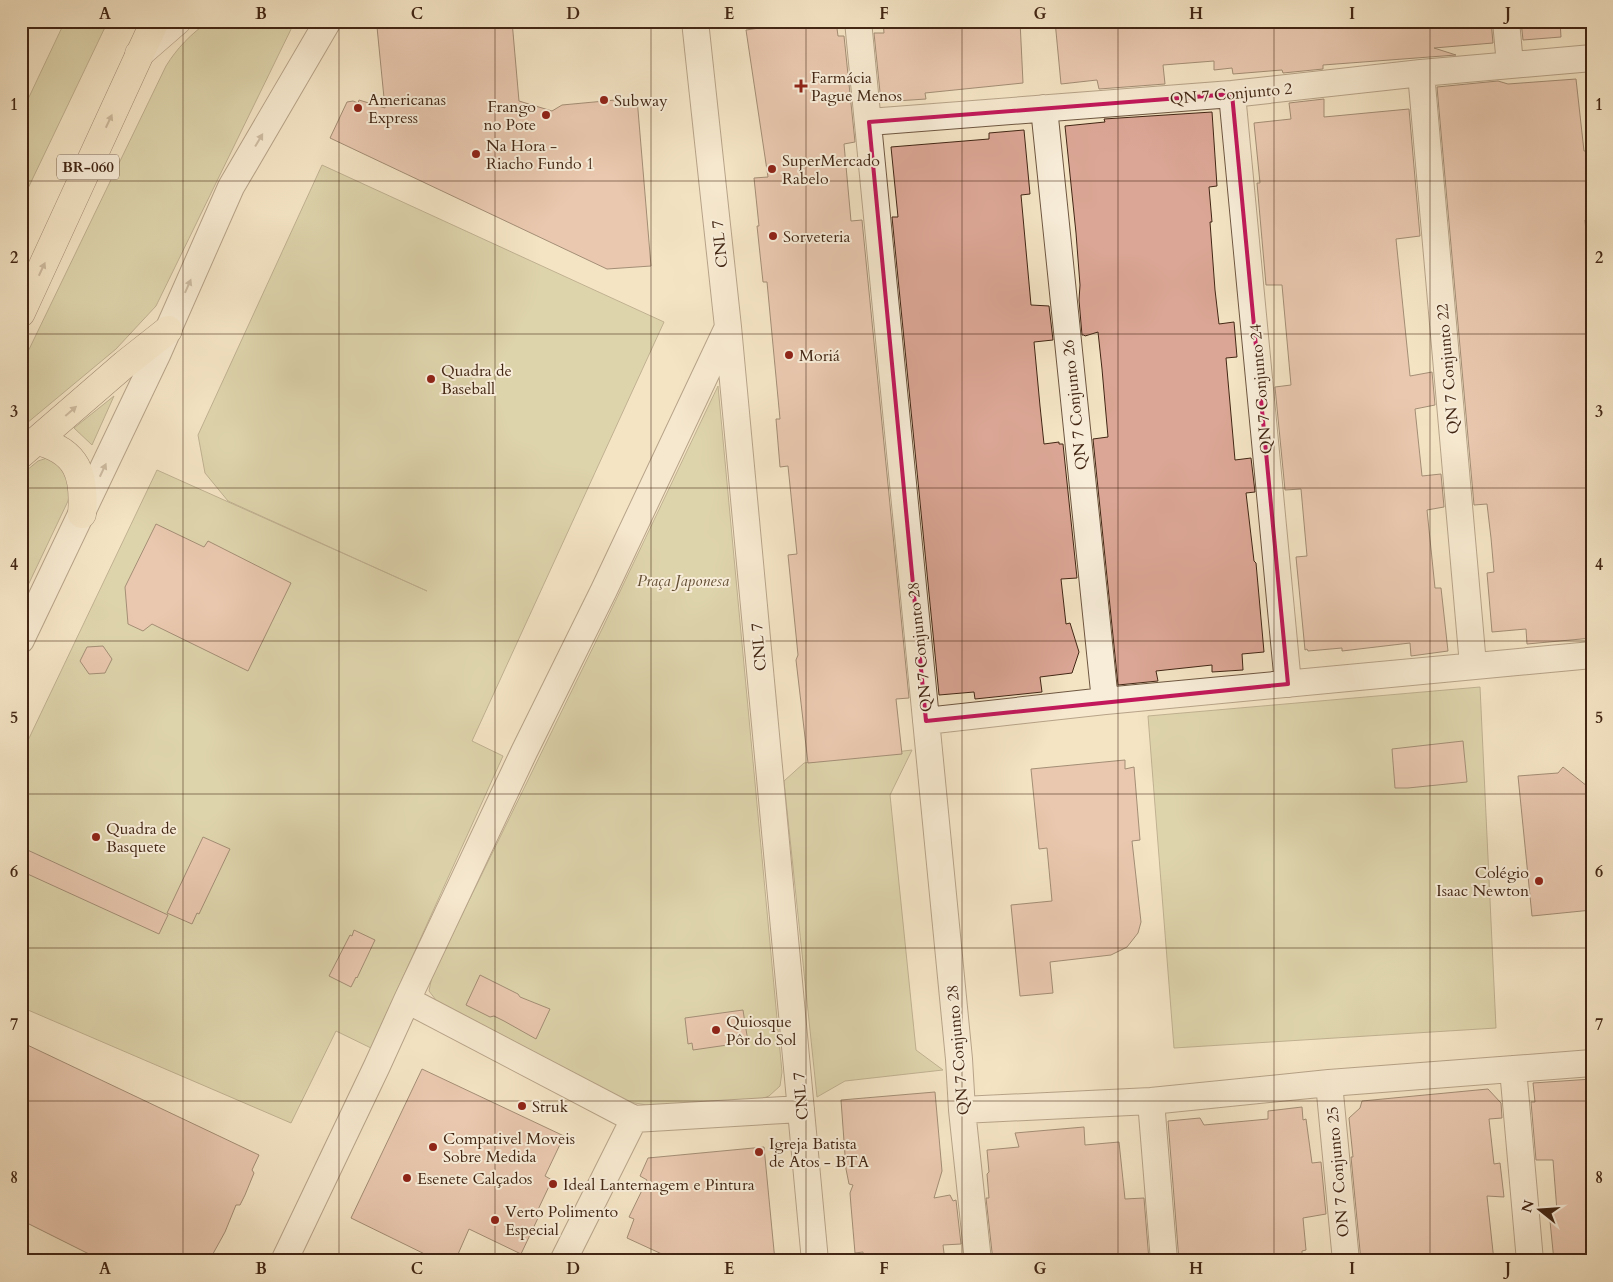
<svg xmlns="http://www.w3.org/2000/svg" width="1613" height="1282" viewBox="0 0 1613 1282" font-family="Cardo,serif">
  <rect width="100%" height="100%" fill="#f4e4c4"/>
  <filter id="stains"><feTurbulence type="fractalNoise" baseFrequency=".004" numOctaves="4"/><feColorMatrix values="0 0 0 0 .2 0 0 0 0 .09 0 0 0 0 .02 0 0 0 .5 -.17"/></filter>
  <radialGradient id="worn" r=".72"><stop offset=".6" stop-color="#630" stop-opacity="0"/><stop offset="1" stop-color="#630" stop-opacity=".3"/></radialGradient>
  <!-- green -->
  <path fill="#c3c28f" stroke="#827452" d="M65 21H108L21 203V114Z
    M209 21H295L156 306 116 349 21 428V366L166 66C177 48 191 34 209 21Z
    M322 165 664 322 472 741 503 756 371 1048 336 1031 291 1123 21 1007V755L157 470 427 591 228 501 205 473 198 435Z
    M718 386 782 1072 780 1086 769 1096 748 1104 647 1105 629 1102 439 1004 429 991 432 976 603 627Z
    M114 396 92 445 74 428Z
    M50 457 60 459 71 481 68 501 21 600V475L38 461Z
    M1480 687 1496 1028 1174 1048 1148 716Z
    M912 750 890 795 916 1050 943 1070 845 1081 817 1097 784 781 804 763Z"/>
  <!-- building -->
  <path fill="#dba695" stroke="#422614" d="M434 21H512L519 101 552 111 562 105 637 98 651 266 607 269 330 138 347 102 353 101 358 103 359 100 385 108 377 27Z
    M807 21H836L838 36H844L855 142 844 144 851 221 862 220 909 698 896 699 902 754 808 763 796 660 798 655 788 555 797 554 788 466 780 467 776 419H780L767 282H763L757 226H759L754 178 768 177 746 30Z
    M883 21H1020L1023 83 925 93 926 99 881 102 874 33H884Z
    M1055 21H1491L1493 43 1434 48 1456 55 1323 65V69L1283 73 1282 70 1233 74 1232 68 1214 70V61L1163 65 1165 84 1099 89 1097 80 1061 84Z
    M1521 21H1560L1561 37 1523 40Z
    M1576 79 1584 151H1590L1592 163V220H1585L1592 298V638L1527 644 1526 629 1492 632 1487 573 1494 572 1491 538 1487 504 1474 505 1437 87 1498 81 1508 84Z
    M1324 99V117L1409 109 1420 236 1396 239 1410 376 1432 372 1435 405 1415 409 1422 476 1441 474 1444 507 1427 510 1435 588H1441L1448 651 1411 656 1410 643 1342 651V648L1308 651 1307 649 1305 650 1296 557 1307 556 1301 489 1285 490 1275 387 1291 385 1282 285H1266L1257 183H1260L1254 123 1291 119 1289 103Z
    M1212 112 1217 186 1209 187 1212 222H1210L1215 290 1219 324 1234 322 1237 357 1226 358 1235 460 1251 458 1255 492 1246 493 1254 561 1256 563 1264 652 1242 654 1243 670 1212 672V665L1156 671 1158 681 1118 685 1093 439 1108 437 1102 369 1098 332 1085 336 1084 335H1082L1079 300 1080 285 1076 233 1065 126 1105 122 1104 119Z
    M1024 130 1030 194 1021 195 1031 305 1049 306 1053 340 1034 342 1040 406 1044 444 1059 442V444H1063L1077 578 1061 579 1066 624 1070 623 1079 652 1072 673 1040 677 1042 692 975 699 974 692 939 695 892 217H898L891 147 989 139V133Z
    M156 524 204 547 208 541 291 583 248 671 152 624 143 631 128 624 125 587Z
    M103 646 112 659 105 673 89 674 80 661 87 647Z
    M1463 741 1467 782 1408 788H1395L1392 749Z
    M1125 760V769L1134 767 1140 840 1132 841 1141 922 1138 933 1127 947 1111 955 1050 962 1053 993 1020 996 1011 905 1052 901 1047 848 1039 849 1031 769Z
    M1563 767 1592 790V795L1589 799 1592 828V910L1532 916 1518 776 1558 773Z
    M203 837 230 849 199 914 197 913 192 924 167 913Z
    M21 847 168 915 159 934 21 871Z
    M354 930 375 940 357 978 356 977 351 987 329 976 350 935 352 936Z
    M480 975 518 994 520 997 550 1009 536 1039 504 1021 494 1016 490 1017 466 1005Z
    M743 1010 748 1042 693 1050 692 1043 688 1044 685 1018Z
    M21 1042 259 1155 252 1170 254 1173 245 1195 240 1205H236L225 1232 209 1261H103L21 1220Z
    M422 1069 564 1136 545 1176 552 1180 535 1216 538 1218 521 1254 469 1229 455 1261H439L351 1218Z
    M1592 1079V1261H1554L1549 1211H1557L1553 1160H1536L1531 1102H1535L1533 1083Z
    M1488 1089 1501 1103 1502 1118 1489 1119 1494 1164 1500 1163 1504 1197 1487 1196 1494 1261H1361L1351 1157H1353L1349 1118 1360 1108 1362 1101Z
    M935 1092 942 1171 934 1198 950 1195 953 1201 956 1200 961 1244 943 1245 945 1261H864L863 1252 855 1253 851 1206 850 1193 853 1185 849 1184 846 1169 841 1100Z
    M1302 1107 1303 1120 1306 1119 1312 1163 1321 1162 1326 1214 1303 1218 1306 1250 1302 1251V1261H1179L1168 1121 1200 1118 1204 1125 1268 1119V1111Z
    M1084 1127 1085 1145 1119 1142 1125 1199 1144 1198 1149 1261H993L986 1198H989L987 1174 989 1172 987 1150 1019 1147 1015 1133Z
    M764 1147 775 1261H661L664 1255 627 1238 634 1219 629 1217 647 1180 640 1176 648 1158Z"/>
  <g fill="none" stroke-linecap="round" stroke-linejoin="round">
    <defs>
      <path id="minor" d="M695 21 728 327 815 1261
        M858 21 959 1059 962 1110 978 1261
        M1506 21 1510 65
        M1421 73 1473 665
        M1232 94 1288 684
        M1044 108 1105 701
        M869 122 1232 94 1421 73 1592 58
        M21 640 157 355 231 187 328 21
        M926 721 1105 701 1592 655
        M407 1000 634 1119 801 1109
        M1513 1069 1530 1261
        M1329 1083 1346 1261
        M1151 1101 1164 1261
        M962 1110 1151 1101 1329 1083 1592 1063
        M284 1261 377 1066 407 1000 524 752 604 590 728 327
        M563 1261 634 1119"/>
      <path id="tertiary" d="M139 54 177 21"/>
      <path id="trunk" d="M21 313 155 21
        M37 441C78 451 85 475 82 514
        M21 454 125 364 168 330"/>
    </defs>
    <!-- minor casing -->
    <use href="#minor" stroke="#6e5640" stroke-width="28"/>
    <!-- tertiary casing -->
    <use href="#tertiary" stroke="#6e5640" stroke-width="29"/>
    <!-- trunk casing -->
    <use href="#trunk" stroke="#422614" stroke-width="29"/>
    <!-- minor -->
    <use href="#minor" stroke="#f8edd9" stroke-width="26"/>
    <!-- tertiary -->
    <use href="#tertiary" stroke="#f8edd9" stroke-width="28"/>
    <!-- trunk -->
    <use href="#trunk" stroke="#f4e4c4" stroke-width="28"/>
  </g>
  <!-- one-way arrows -->
  <defs><path id="oneway-solid" d="M-6-.8H1V-3.2L6.5 0L1 3.2V.8H-6Z" transform="scale(1.25)"/></defs>
  <g fill="#9b856c">
    <use href="#oneway-solid" transform="translate(109 121) rotate(-65)"/>
    <use href="#oneway-solid" transform="translate(42 269) rotate(-65)"/>
    <use href="#oneway-solid" transform="translate(71 411) rotate(-41)"/>
  </g>
  <g fill="#9d8a76">
    <use href="#oneway-solid" transform="translate(259 140) rotate(-59)"/>
    <use href="#oneway-solid" transform="translate(188 286) rotate(-66)"/>
    <use href="#oneway-solid" transform="translate(103 470) rotate(-65)"/>
  </g>
  <!-- marked area -->
  <path d="M0 0H1613V1282H0ZM1232 94 1288 684 926 721 869 122Z" fill="#f4e4c4" fill-opacity=".55" fill-rule="evenodd"/>
  <path fill="none" stroke="#c2185b" stroke-width="4" stroke-linejoin="round" d="M1232 94 1288 684 926 721 869 122Z"/>
  <!-- grid -->
  <path fill="none" stroke="#422614" stroke-width="1" stroke-opacity="0.55" d="M183 21V1261M339 21V1261M495 21V1261M651 21V1261M806 21V1261M962 21V1261M1118 21V1261M1274 21V1261M1430 21V1261M21 181H1592M21 334H1592M21 488H1592M21 641H1592M21 794H1592M21 948H1592M21 1101H1592"/>
  <!-- markers -->
  <g fill="#8f2418" stroke="#f8edd9" stroke-width="2">
    <path d="M798.5 78.5h5v5h5v5h-5v5h-5v-5h-5v-5h5z"/>
    <circle cx="604" cy="100" r="5"/>
    <circle cx="358" cy="108" r="5"/>
    <circle cx="546" cy="115" r="5"/>
    <circle cx="476" cy="154" r="5"/>
    <circle cx="772" cy="169" r="5"/>
    <circle cx="773" cy="236" r="5"/>
    <circle cx="789" cy="355" r="5"/>
    <circle cx="431" cy="379" r="5"/>
    <circle cx="96" cy="837" r="5"/>
    <circle cx="1539" cy="881" r="5"/>
    <circle cx="716" cy="1030" r="5"/>
    <circle cx="522" cy="1106" r="5"/>
    <circle cx="433" cy="1147" r="5"/>
    <circle cx="759" cy="1152" r="5"/>
    <circle cx="407" cy="1178" r="5"/>
    <circle cx="553" cy="1184" r="5"/>
    <circle cx="495" cy="1220" r="5"/>
  </g>
  <g text-anchor="middle" stroke-width="4" stroke-linejoin="round" paint-order="stroke">
    <!-- shield labels -->
    <rect fill="#f8edd9" stroke="#79624f" stroke-width="1" x="57" y="154.5" width="62" height="25" rx="4"/>
    <g font-size="15" font-weight="bold" fill="#422614">
      <text x="88" y="172">BR-060</text>
    </g>
    <!-- poi labels -->
    <g font-size="16" fill="#422614" stroke="#f8edd9" text-anchor="start">
      <text x="811" y="83">Farmácia<tspan x="811" dy="18">Pague Menos</tspan></text>
      <text x="368" y="105">Americanas<tspan x="368" dy="18">Express</tspan></text>
      <text x="614" y="106">Subway</text>
      <text x="536" y="112" text-anchor="end">Frango<tspan x="536" dy="18">no Pote</tspan></text>
      <text x="486" y="151">Na Hora -<tspan x="486" dy="18">Riacho Fundo 1</tspan></text>
      <text x="782" y="166">SuperMercado<tspan x="782" dy="18">Rabelo</tspan></text>
      <text x="783" y="242">Sorveteria</text>
      <text x="799" y="361">Moriá</text>
      <text x="441" y="376">Quadra de<tspan x="441" dy="18">Baseball</tspan></text>
      <text x="106" y="834">Quadra de<tspan x="106" dy="18">Basquete</tspan></text>
      <text x="1529" y="878" text-anchor="end">Colégio<tspan x="1529" dy="18">Isaac Newton</tspan></text>
      <text x="726" y="1027">Quiosque<tspan x="726" dy="18">Pôr do Sol</tspan></text>
      <text x="532" y="1112">Struk</text>
      <text x="443" y="1144">Compativel Moveis<tspan x="443" dy="18">Sobre Medida</tspan></text>
      <text x="769" y="1149">Igreja Batista<tspan x="769" dy="18">de Atos - BTA</tspan></text>
      <text x="417" y="1184">Esenete Calçados</text>
      <text x="563" y="1190">Ideal Lanternagem e Pintura</text>
      <text x="505" y="1217">Verto Polimento<tspan x="505" dy="18">Especial</tspan></text>
    </g>
    <!-- street labels -->
    <g font-size="16" fill="#422614" stroke="#f8edd9">
      <text transform="translate(1231 93) rotate(-5)" y="6">QN 7 Conjunto 2</text>
      <text transform="translate(719 244) rotate(-96)" y="6">CNL 7</text>
      <text transform="translate(1447 369) rotate(-95)" y="6">QN 7 Conjunto 22</text>
      <text transform="translate(1260 389) rotate(-95)" y="6">QN 7 Conjunto 24</text>
      <text transform="translate(1074 405) rotate(-96)" y="6">QN 7 Conjunto 26</text>
      <text transform="translate(758 647) rotate(-95)" y="6">CNL 7</text>
      <text transform="translate(919 647) rotate(-96)" y="6">QN 7 Conjunto 28</text>
      <text transform="translate(957 1050) rotate(-95)" y="6">QN 7 Conjunto 28</text>
      <text transform="translate(800 1096) rotate(-95)" y="6">CNL 7</text>
      <text transform="translate(1337 1172) rotate(-95)" y="6">ON 7 Conjunto 25</text>
    </g>
    <!-- park labels -->
    <g font-size="16" font-style="italic" fill="#624d33" stroke="#f8edd9">
      <text x="683" y="586">Praça Japonesa</text>
    </g>
  </g>
  <!-- margin -->
  <rect width="1613" height="1282" fill="none" stroke="#f4e4c4" stroke-width="55"/>
  <!-- north arrow -->
  <g transform="translate(1540 1210) rotate(287)" stroke="#f8edd9" stroke-width="4" paint-order="stroke">
  <path d="M0-4L9 19L0 12L-9 19Z" fill="#422614"/>
  <text y="-8" font-size="14" font-weight="bold" text-anchor="middle" fill="#422614">N</text>
  </g>
  <rect x="28" y="28" width="1558" height="1226" fill="none" stroke="#422614" stroke-width="2"/>
  <g font-size="16" text-anchor="middle" font-weight="bold" fill="#422614">
    <text x="105" y="19">A</text>
    <text x="261" y="19">B</text>
    <text x="417" y="19">C</text>
    <text x="573" y="19">D</text>
    <text x="729" y="19">E</text>
    <text x="884" y="19">F</text>
    <text x="1040" y="19">G</text>
    <text x="1196" y="19">H</text>
    <text x="1352" y="19">I</text>
    <text x="1508" y="19">J</text>
    <text x="14" y="110">1</text>
    <text x="1599" y="110">1</text>
    <text x="14" y="263">2</text>
    <text x="1599" y="263">2</text>
    <text x="14" y="417">3</text>
    <text x="1599" y="417">3</text>
    <text x="14" y="570">4</text>
    <text x="1599" y="570">4</text>
    <text x="14" y="723">5</text>
    <text x="1599" y="723">5</text>
    <text x="14" y="877">6</text>
    <text x="1599" y="877">6</text>
    <text x="14" y="1030">7</text>
    <text x="1599" y="1030">7</text>
    <text x="14" y="1183">8</text>
    <text x="1599" y="1183">8</text>
    <text x="105" y="1274">A</text>
    <text x="261" y="1274">B</text>
    <text x="417" y="1274">C</text>
    <text x="573" y="1274">D</text>
    <text x="729" y="1274">E</text>
    <text x="884" y="1274">F</text>
    <text x="1040" y="1274">G</text>
    <text x="1196" y="1274">H</text>
    <text x="1352" y="1274">I</text>
    <text x="1508" y="1274">J</text>
  </g>
  <rect width="100%" height="100%" filter="url(#stains)"/>
  <rect width="100%" height="100%" fill="url(#worn)"/>
</svg>
